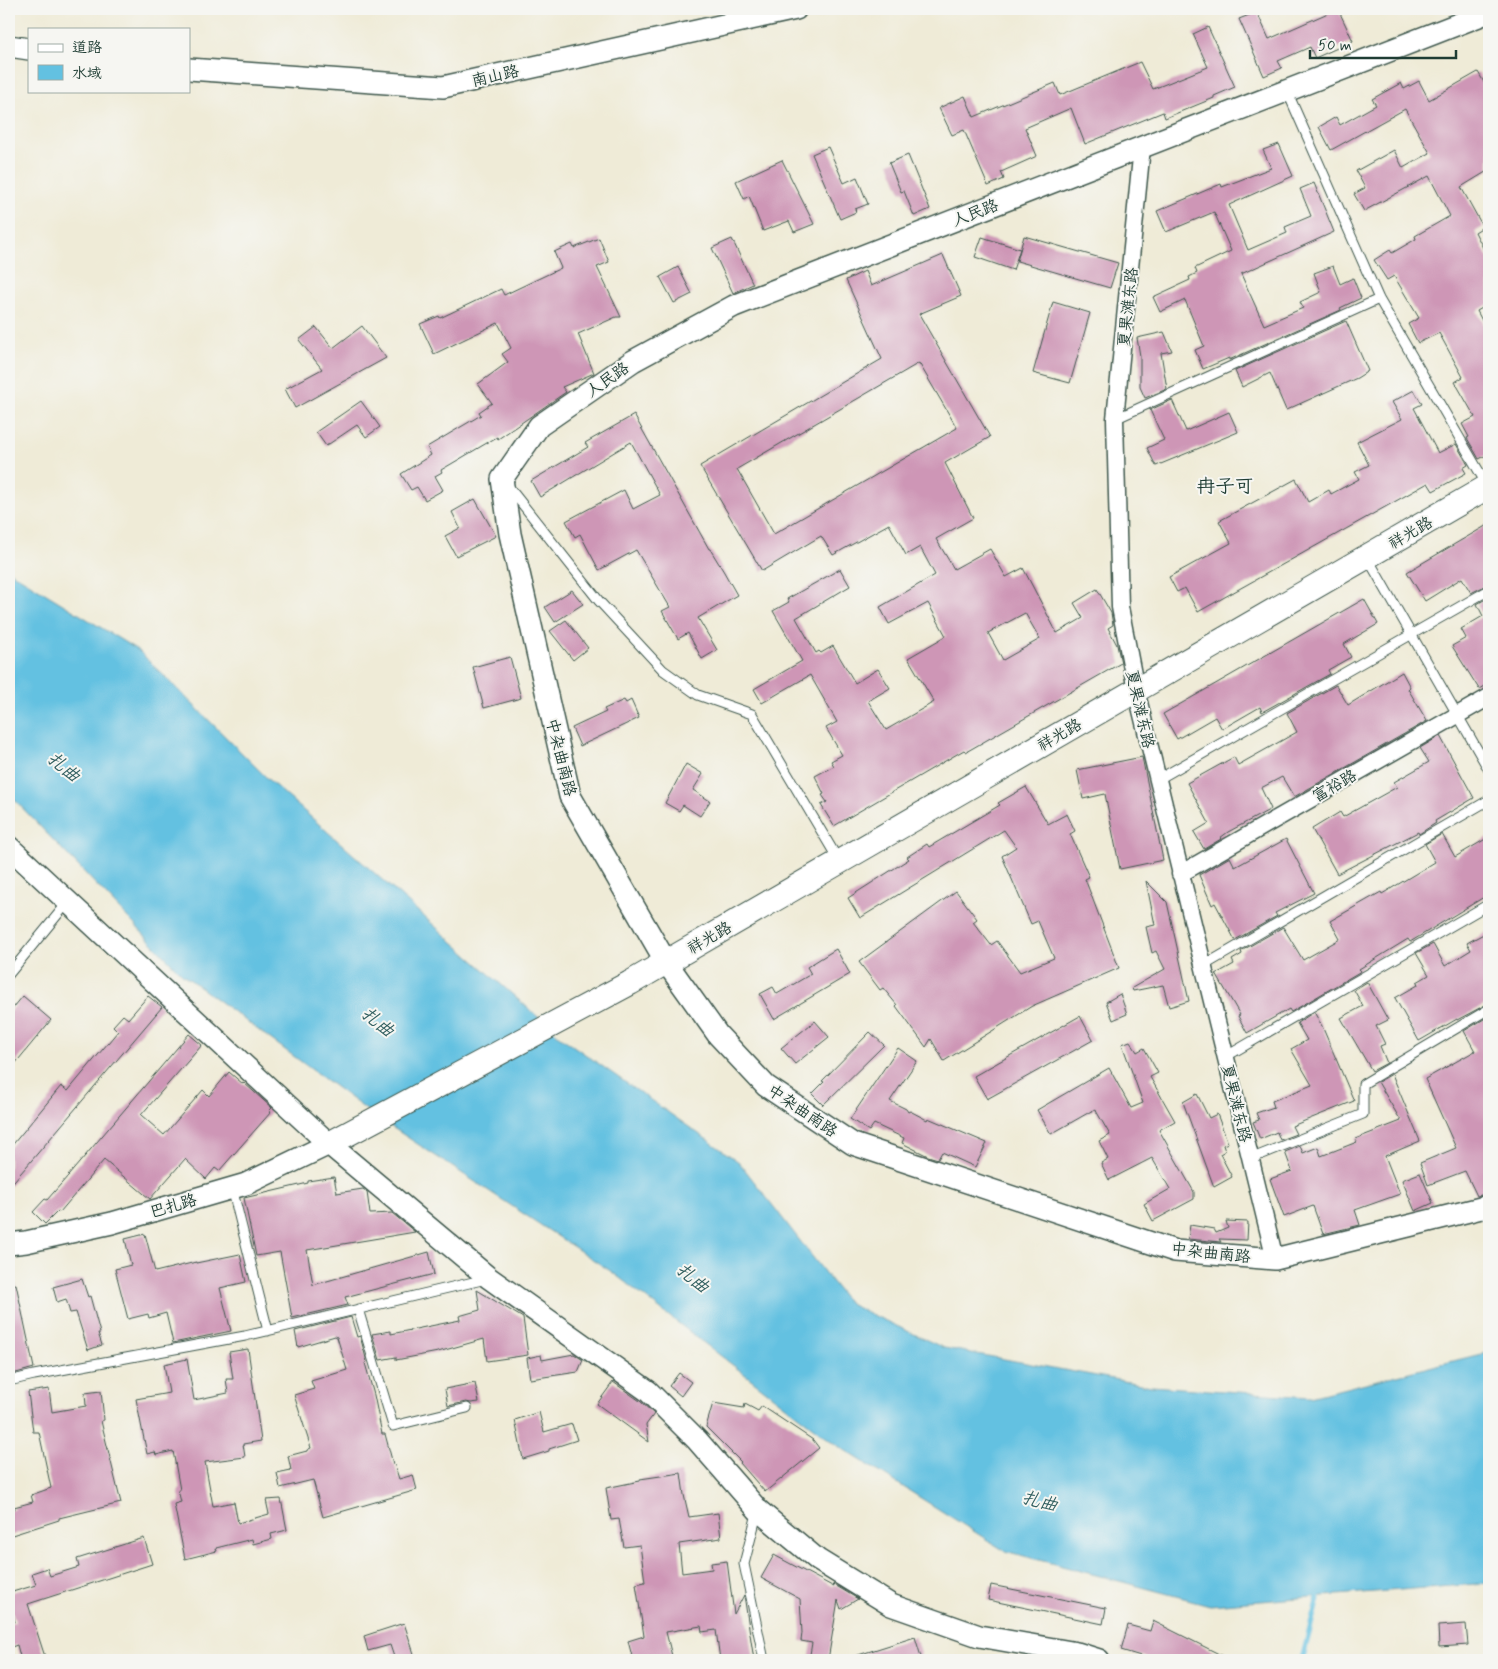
<svg xmlns="http://www.w3.org/2000/svg" width="1498" height="1669" viewBox="0 0 1498 1669" font-family="Mynerve,'LXGW WenKai TC',sans-serif">
  <rect width="100%" height="100%" fill="#f6f6f2"/>
  <filter id="ink" filterUnits="userSpaceOnUse"><feTurbulence type="fractalNoise" baseFrequency=".02" numOctaves="2"/><feDisplacementMap in="SourceGraphic" scale="10" xChannelSelector="R" yChannelSelector="G"/><feConvolveMatrix kernelMatrix="1 2 1 2 8 2 1 2 1" color-interpolation-filters="sRGB"/></filter>
  <filter id="wash" filterUnits="userSpaceOnUse"><feTurbulence type="fractalNoise" baseFrequency=".0096" numOctaves="4" result="noise"/><feDisplacementMap in="SourceGraphic" scale="20" xChannelSelector="R" yChannelSelector="G"/><feGaussianBlur stdDeviation="1.12" result="paint"/><feColorMatrix in="noise" values="0 0 0 0 0 0 0 0 0 0 0 0 0 0 0 0 0 1.4 0 .05"/><feComposite in="paint" operator="in"/></filter>
  <g filter="url(#wash)">
    <rect width="100%" height="100%" fill="#efebd7"/>
    <!-- water -->
    <path fill="#63c1e1" stroke="#417f8a" d="M9 571 139 651 271 782 562 1038 739 1162 849 1304 944 1348 1151 1386 1310 1397 1489 1352V1583L1210 1605 1005 1551 835 1444 612 1272 372 1114 181 973 9 794Z"/>
    <g fill="none" stroke-linecap="round" stroke-linejoin="round">
      <!-- stream -->
      <path stroke="#63c1e1" stroke-width="5.5" d="M1302 1660 1320 1590"/>
    </g>
    <g id="blocks">
      <!-- building -->
      <path fill="#ce96b6" fill-rule="evenodd" d="M1337 9H1338L1353 41 1315 58 1310 47 1278 61 1282 68 1264 76 1239 19 1257 12 1269 39Z
        M1208 27 1235 87 1214 96V98L1165 118 1163 112 1085 144 1071 108 1025 128 1037 156 1001 172 1004 179 988 186 964 130 952 135 939 108 965 96 974 117 1055 83 1060 95 1140 62 1153 89 1208 67 1193 34Z
        M1478 72 1489 91V170L1461 187 1483 227 1475 232 1489 260V304L1477 311 1489 334V454L1479 459 1467 438 1469 437 1462 424 1475 417 1455 382 1463 377 1439 333 1418 343 1408 324 1419 318 1394 276 1387 280 1374 260 1390 250 1392 253 1416 239 1415 236 1450 216 1429 176 1364 211 1354 194 1365 188 1356 171 1394 150 1403 168 1430 153 1405 109 1331 150 1319 127 1336 117 1340 125 1376 105 1372 99 1401 83 1404 89 1419 81 1429 100Z
        M1279 144 1293 176 1229 205 1248 250 1287 233 1285 227 1311 216 1300 189 1314 183 1334 232 1241 274 1264 325 1303 308 1300 302 1321 292 1314 273 1333 266 1340 284 1353 278 1361 298 1340 308 1341 310 1229 360V358L1203 369 1195 350 1204 346 1185 300 1160 312 1153 297 1190 280 1189 277 1197 273 1195 268 1231 251 1214 212 1166 232 1157 211 1221 184 1222 187 1271 168 1263 150Z
        M828 147 844 183 857 177 868 204 855 209 856 212 840 219 812 154Z
        M908 155 930 209 914 216 904 191 901 192 889 163Z
        M782 160 814 224 794 232 789 221 763 231 749 196 744 199 736 181Z
        M1024 236 1118 263 1110 288 1017 261Z
        M982 237 1020 249 1013 270 975 257Z
        M599 238 609 262 597 267 621 317H616L578 334 594 373 562 387 566 392 498 439 497 437 441 470 442 472 435 476 443 490 425 500 417 487 411 490 401 474 431 455 427 447 481 415 479 412 492 403 478 384 508 362 502 354 511 348 498 323 434 354 420 324 439 316 440 318 501 289 504 295 561 268 554 252 572 244 574 248Z
        M732 239 753 284 733 293 712 248Z
        M943 255 961 296 919 314 990 437 945 463 973 518 936 539 954 569 990 549 1006 577 1023 568 1057 633 1083 618 1074 603 1097 589 1111 613 1113 625 1108 628 1117 645 1121 663 966 752 964 750 834 826 821 805 827 802 822 795 824 794 815 776 834 766 831 761 842 755 826 728 837 722 810 675 762 703 754 689 802 661 773 611 789 602 787 599 840 569 850 586 796 618 816 653 819 651 821 653 833 646 855 683 878 669 890 688 868 701 886 730 934 702 908 658 946 636 928 603 889 624 880 607 935 575 920 547 906 555 889 524 833 555 821 536 762 571 700 466 882 359 846 280 865 271 871 286ZM919 363 957 428 774 534 737 469ZM1025 613 1040 639 1003 660 988 633Z
        M678 267 692 294 674 303 660 277Z
        M1053 302 1090 313 1070 383 1033 373Z
        M1346 321 1368 371 1357 378 1286 410 1270 373 1242 387 1235 371Z
        M362 326 386 358 295 408 285 389 322 369 299 340 316 327 333 348Z
        M1164 332 1172 351 1161 353 1167 389 1145 398 1140 387V356L1137 338Z
        M1414 390 1422 404 1414 408 1438 453 1456 444 1468 465 1463 468 1466 473 1433 491 1428 483 1198 612 1185 588 1177 592 1169 577 1231 543 1219 521 1296 479 1308 502 1329 490 1331 494 1359 479 1355 472 1369 465 1357 442 1402 419 1392 402Z
        M1172 400 1186 431 1229 412 1238 432 1156 466 1147 448 1164 440 1150 410Z
        M361 401 380 427 366 437 357 425 326 446 316 432Z
        M634 415 709 549H710L724 572 737 595 698 618 717 650 702 659 688 633 678 639 662 611 670 607 636 550 599 570 580 534 575 537 566 521 624 490 633 509 660 495 631 442 540 497 531 481 588 447 585 443Z
        M475 499 496 536 456 556 445 536 460 528 452 512Z
        M1489 524V584L1471 593 1462 578 1425 601 1407 572Z
        M572 590 583 604 555 622 545 607Z
        M1489 597V683L1479 689 1452 646 1466 638 1461 629 1483 616 1477 604Z
        M1364 599 1378 624 1344 644 1351 657 1328 670 1330 674 1262 712 1260 707 1222 729 1215 717 1177 739 1163 714Z
        M566 620 588 648 573 660 550 631Z
        M510 657 521 698 484 708 473 667Z
        M1402 672 1410 687 1408 689 1427 721 1294 797 1282 777 1261 788 1271 809 1228 832 1220 838 1221 839 1204 849 1194 832 1209 823 1187 783 1234 757 1238 765 1297 732 1287 713 1336 685 1348 705Z
        M624 700 626 703 631 700 639 718 580 746 572 728 606 712 604 709Z
        M1440 736 1474 798 1435 821 1436 823 1419 834 1418 832 1337 874 1312 829 1340 812 1343 817 1397 787 1394 782 1429 762 1420 748Z
        M1142 757 1163 860 1120 869 1105 794 1083 799 1077 770Z
        M686 764 703 774 693 790 710 801 700 816 683 805 679 811 665 803Z
        M1026 787 1048 824 1067 814 1075 831 1070 834 1089 877 1085 879 1119 968 1032 1006 944 1061 931 1039 926 1047 896 1006 897 1005 883 988 880 990 859 962 956 891 977 919 973 922 991 945 997 941 1020 972 1054 958 1038 921 1031 924 1002 856 1016 847 1004 830 860 918 848 898 909 859 907 857 927 844 929 847 1000 805 998 803Z
        M1442 834 1455 857 1489 837V894L1410 942 1408 939 1359 969 1361 971 1291 1012 1289 1009 1247 1033 1238 1016 1240 1015 1216 974 1234 964 1232 960 1242 954 1241 951 1283 927 1303 960 1340 939 1330 921 1381 892 1382 894 1435 862 1425 844Z
        M1286 839 1314 893 1275 913 1277 916 1235 940 1215 903 1212 905 1199 875 1230 857 1235 867Z
        M1146 881 1167 902 1189 1001 1169 1007 1163 985 1133 991 1132 988 1165 969 1156 951 1152 953 1146 927 1155 925Z
        M1489 931V1003L1457 1020V1019L1419 1041 1395 998 1418 985 1417 982 1429 975 1416 953 1433 944 1445 966 1471 950 1467 943Z
        M836 949 850 974 774 1019 760 994 773 987 777 994 811 974 807 967Z
        M1367 982 1388 1020 1376 1026 1385 1044 1380 1046 1387 1063 1372 1071 1341 1018 1363 1006 1354 990Z
        M1120 994 1127 1014 1113 1020 1106 1002Z
        M23 996 51 1020 9 1071V1013Z
        M148 996 162 1007 9 1187V1149L61 1086 68 1091 118 1031 113 1026 123 1015 128 1019Z
        M1314 1012 1322 1026 1354 1101 1292 1126 1296 1134 1280 1140 1277 1132 1260 1139 1253 1122 1259 1120 1256 1113 1274 1107 1272 1101 1312 1085 1291 1049 1307 1040 1297 1023Z
        M1080 1016 1093 1040 987 1099 974 1076Z
        M1489 1016V1193L1477 1196 1465 1171 1428 1185 1420 1163 1456 1148 1425 1079 1475 1051 1464 1031Z
        M815 1021 829 1037 795 1064 781 1048Z
        M870 1032 884 1045 823 1105 812 1094 824 1082 822 1081Z
        M189 1034 202 1045 141 1115 164 1135 203 1090 209 1096 229 1072 243 1084 244 1083 272 1108 269 1111 271 1112 219 1171 215 1168 206 1179 185 1159 150 1199 104 1160 60 1212 58 1211 45 1224 33 1212 45 1199 47 1200 68 1176Z
        M1130 1041 1137 1052 1144 1048 1158 1073 1150 1077 1175 1121 1159 1130 1194 1192V1199L1153 1221 1144 1204 1170 1189 1152 1158 1109 1180 1101 1163 1108 1159 1099 1141 1110 1135 1095 1109 1051 1134 1037 1110 1109 1068 1131 1108 1143 1103 1122 1044Z
        M898 1048 917 1061 890 1101 906 1109 908 1112 910 1111 927 1120 928 1118 987 1143 975 1167 942 1152 938 1159 928 1156 902 1143 904 1138 874 1124 869 1131 850 1119Z
        M1392 1074 1420 1141 1385 1156 1400 1194 1355 1210 1360 1225 1323 1234 1313 1206 1284 1217 1270 1179 1292 1171 1285 1152 1300 1146 1303 1153 1318 1147 1321 1156 1357 1142 1355 1139 1401 1121 1378 1082Z
        M1197 1094 1209 1118 1217 1114 1228 1143 1223 1145 1225 1151 1220 1154 1232 1177 1214 1187 1183 1102Z
        M1420 1173 1433 1203 1415 1211 1402 1180Z
        M334 1177 337 1193 363 1189 367 1192 370 1214 392 1213 415 1232 307 1250 313 1285 429 1252 434 1274 345 1297 348 1305 292 1318 280 1252 256 1256 244 1198 308 1183V1181Z
        M1226 1221 1248 1222 1247 1240 1219 1239 1221 1242 1188 1239 1190 1225 1214 1229 1216 1233 1228 1228Z
        M145 1234 155 1272 196 1262V1263L240 1254 246 1282 220 1288 231 1331 173 1343 166 1313 149 1318 148 1314 128 1319 115 1269 131 1265 125 1239Z
        M82 1279 88 1297 90 1296 100 1333H98L102 1345 88 1350 76 1312 70 1313 66 1299 57 1302 53 1287Z
        M16 1284 34 1368 9 1375V1285Z
        M477 1290 523 1318 528 1355 487 1361 484 1339 438 1352 396 1360V1357L380 1360 372 1334 391 1331V1334L460 1320 459 1316 480 1310Z
        M351 1317 357 1337 360 1336 367 1362 365 1363 374 1395 382 1434H385L393 1464 394 1463 399 1479 413 1475 417 1490 323 1517 313 1480 280 1488 277 1473 291 1470 288 1456 307 1451V1450L311 1448 294 1395 314 1389 311 1381 347 1370 337 1337 335 1336 298 1347 295 1331Z
        M248 1349 261 1441 243 1444 245 1457 205 1462 213 1506 234 1502 238 1523 269 1514 266 1500 281 1499 287 1530 271 1534 272 1539 253 1544 252 1539 216 1548 217 1551 185 1559 174 1504 181 1502 178 1490H180L173 1451 156 1455 155 1452 147 1454 136 1399 169 1393 164 1364 187 1359 194 1400 228 1393 226 1379H233L229 1352Z
        M574 1354 583 1360 578 1372 530 1379 527 1358 541 1355 542 1360Z
        M679 1373 691 1382 681 1396 669 1386Z
        M613 1382 640 1401 654 1414 646 1425 649 1442 597 1404Z
        M475 1383 479 1402 471 1403 466 1402 448 1406 445 1389Z
        M49 1389 52 1412 86 1406 85 1393 101 1391 104 1420 101 1421 121 1503 59 1518V1520L9 1536V1511L15 1509 14 1507 33 1502 31 1495 51 1488 39 1432H33L28 1392Z
        M713 1403 744 1408 745 1404 758 1411 762 1406 813 1440 819 1448 765 1492 740 1463 741 1462 706 1427Z
        M539 1412 544 1432 572 1424 577 1440 549 1449V1451L523 1459 515 1420Z
        M681 1473 684 1495 689 1517 718 1513 721 1538 679 1544 682 1573 712 1569 711 1563 727 1561 734 1614 744 1595 754 1660H720L716 1630 702 1632 701 1626 666 1632 673 1660H633L628 1641 644 1636 636 1584 645 1582 640 1545 624 1547 619 1519 611 1520 606 1488 640 1481V1479Z
        M144 1538 152 1564 28 1604 46 1660H21L17 1645 9 1648V1624L15 1622 9 1601V1593L36 1585 32 1573 47 1568 50 1576 79 1567 77 1559Z
        M774 1555 834 1587 833 1584 858 1599 841 1609 838 1600 828 1660H809L812 1643 801 1641 802 1633 800 1599 761 1578Z
        M991 1585 1106 1608 1103 1624 988 1600Z
        M1153 1621 1231 1660H1149L1144 1657 1121 1650 1128 1625 1150 1631Z
        M404 1623 416 1660H395L390 1645 368 1651 364 1636Z
        M1466 1624 1468 1645 1439 1647 1438 1626Z
        M915 1637 922 1660H853L852 1657Z"/>
    </g>
  </g>
  <g filter="url(#ink)">
    <use href="#blocks" fill-opacity="0" stroke="#3e574c" stroke-width="1"/>
    <g fill="none" stroke-linecap="round" stroke-linejoin="round">
      <defs>
        <path id="service" d="M1287 91 1379 299 1488 487
          M1115 419 1379 299
          M508 486 599 601 663 670 698 695 752 714 839 861
          M1367 557 1489 770
          M1157 780 1489 590
          M1203 966 1489 800
          M9 974 68 902
          M1225 1057 1489 904
          M1250 1159 1363 1114V1084L1489 1009
          M232 1188 268 1331
          M358 1309 393 1426 467 1408
          M9 1381 34 1375 245 1336 486 1279
          M758 1510 744 1564 764 1660"/>
        <path id="minor" d="M1142 147 1115 419 1120 607 1136 690 1275 1259
          M1180 874 1489 697"/>
        <path id="tertiary" d="M1489 12 734 306 633 361 539 426 502 479 510 534 570 796 666 962 718 1035 766 1086 853 1144 1175 1251 1275 1259 1489 1206
          M9 46 29 49
          M189 69 443 87 796 9
          M9 847 329 1144 489 1278 648 1391 697 1440 758 1510 818 1560 891 1605 979 1636 1077 1653 1099 1660
          M9 1244 26 1242 112 1223 246 1184 329 1144"/>
        <path id="secondary" d="M329 1144 630 983 1489 486"/>
      </defs>
      <!-- service casing -->
      <use href="#service" stroke="#3e574c" stroke-width="11"/>
      <!-- minor casing -->
      <use href="#minor" stroke="#3e574c" stroke-width="19"/>
      <!-- tertiary casing -->
      <use href="#tertiary" stroke="#3e574c" stroke-width="24"/>
      <!-- secondary casing -->
      <use href="#secondary" stroke="#3e574c" stroke-width="26"/>
      <!-- service -->
      <use href="#service" stroke="#fff" stroke-width="9"/>
      <!-- minor -->
      <use href="#minor" stroke="#fff" stroke-width="16"/>
      <!-- tertiary -->
      <use href="#tertiary" stroke="#fff" stroke-width="21"/>
      <!-- secondary -->
      <use href="#secondary" stroke="#fff" stroke-width="24"/>
    </g>
  </g>
  <g text-anchor="middle" stroke-width="4" stroke-linejoin="round" paint-order="stroke">
    <!-- street labels -->
    <g font-size="16" fill="#1f3d34" stroke="#f6f6f2">
      <text transform="translate(495 75) rotate(-13)" y="6">南山路</text>
      <text transform="translate(975 212) rotate(-21)" y="6">人民路</text>
      <text transform="translate(1127 307) rotate(-84)" y="6">夏果滩东路</text>
      <text transform="translate(607 379) rotate(-35)" y="6">人民路</text>
      <text transform="translate(1410 532) rotate(-30)" y="6">祥光路</text>
      <text transform="translate(1141 709) rotate(77)" y="6">夏果滩东路</text>
      <text transform="translate(1059 734) rotate(-30)" y="6">祥光路</text>
      <text transform="translate(562 757) rotate(76)" y="6">中杂曲南路</text>
      <text transform="translate(1334 785) rotate(-30)" y="6">富裕路</text>
      <text transform="translate(709 937) rotate(-30)" y="6">祥光路</text>
      <text transform="translate(1237 1103) rotate(76)" y="6">夏果滩东路</text>
      <text transform="translate(803 1110) rotate(34)" y="6">中杂曲南路</text>
      <text transform="translate(173 1205) rotate(-16)" y="6">巴扎路</text>
      <text transform="translate(1211 1252) rotate(6)" y="6">中杂曲南路</text>
    </g>
    <!-- water labels -->
    <g font-size="18" font-style="italic" fill="#305e5f" stroke="#f6f6f2">
      <text transform="translate(64 767) rotate(39)" y="6">扎曲</text>
      <text transform="translate(378 1022) rotate(39)" y="6">扎曲</text>
      <text transform="translate(693 1278) rotate(39)" y="6">扎曲</text>
      <text transform="translate(1040 1501) rotate(15)" y="6">扎曲</text>
    </g>
    <!-- quarter labels -->
    <g font-size="19" fill="#1f3d34" stroke="#f6f6f2">
      <text x="1225" y="492">冉子可</text>
    </g>
  </g>
  <!-- margin -->
  <rect width="1498" height="1669" fill="none" stroke="#f6f6f2" stroke-width="30"/>
  <!-- legend -->
  <rect x="28" y="28" width="162" height="65" fill="#f6f6f2" stroke="#a0aca6"/>
  <rect x="38" y="44" width="25" height="8" fill="#ffffff" stroke="#a0aca6"/>
  <text x="72" y="52" font-size="15" fill="#1f3d34">道路</text>
  <rect x="38" y="65" width="25" height="15" fill="#63c1e1" stroke="#a0aca6"/>
  <text x="72" y="78" font-size="15" fill="#1f3d34">水域</text>
  <!-- scale -->
  <path d="M1310 50v8h146v-8" fill="none" stroke="#1f3d34" stroke-width="2.5"/>
  <text x="1318" y="50" font-size="15" fill="#1f3d34" stroke="#f6f6f2" stroke-width="4" paint-order="stroke">50 m</text>
</svg>
